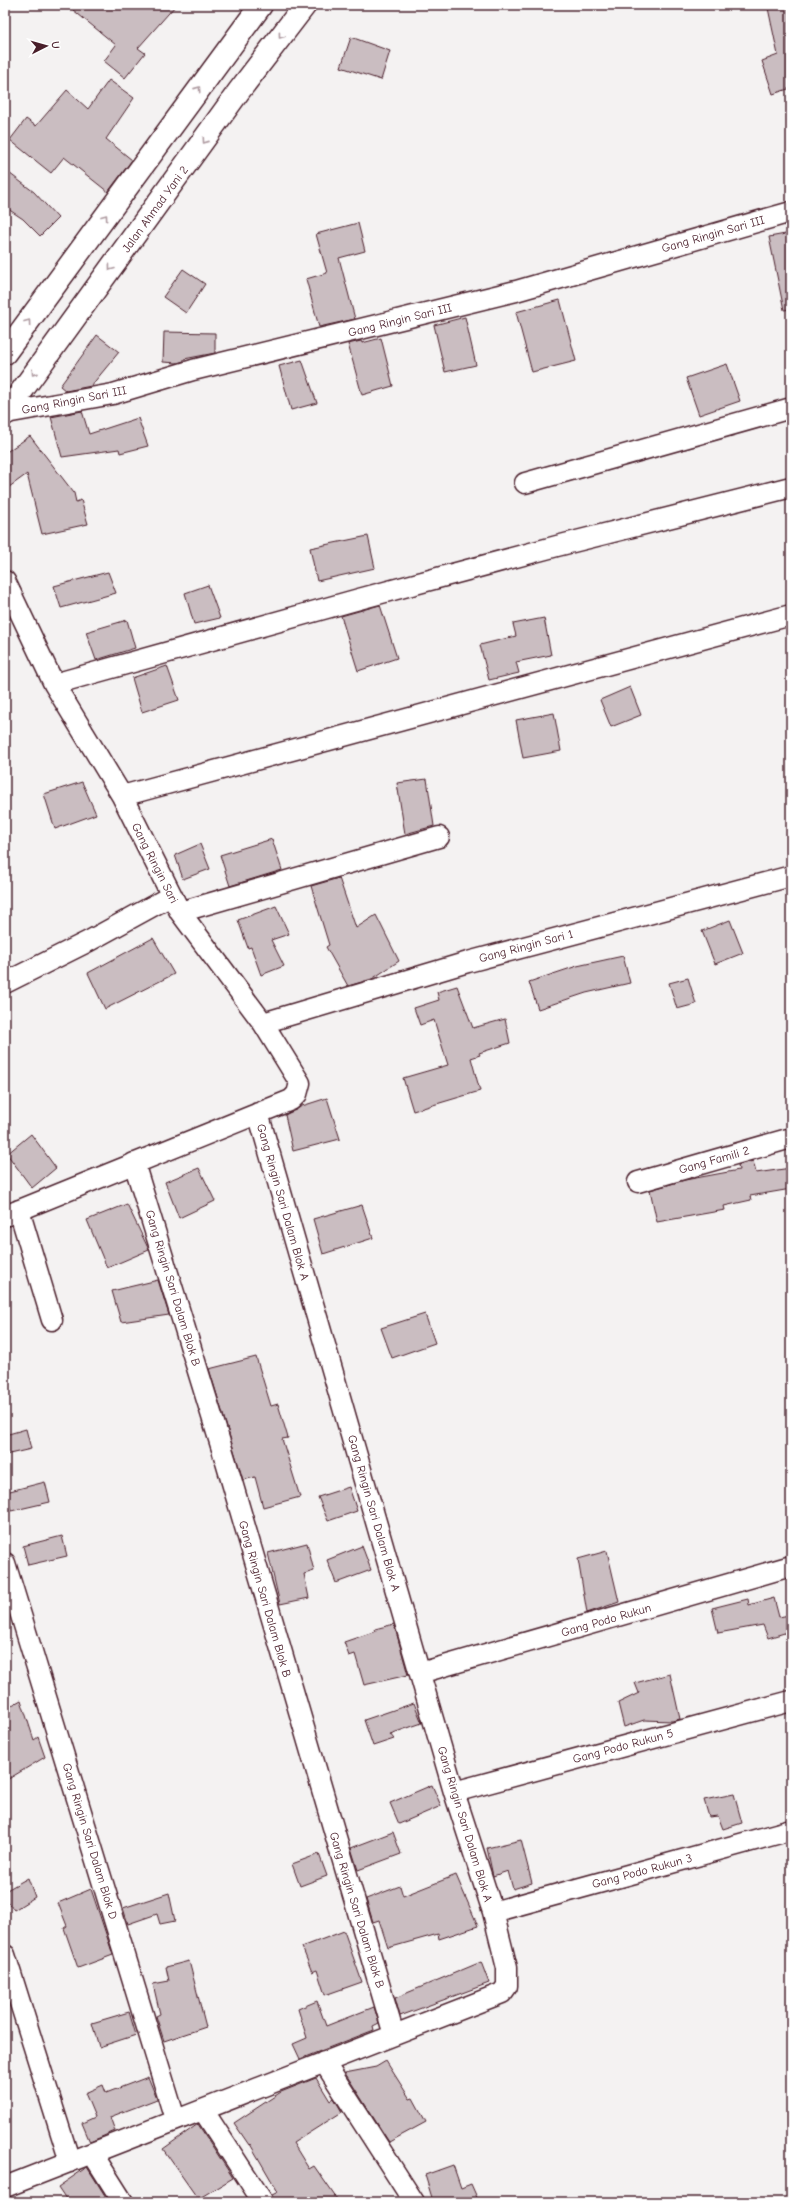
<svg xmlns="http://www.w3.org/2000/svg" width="796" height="2207" viewBox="0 0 796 2207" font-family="'Comic Neue',sans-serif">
  <rect width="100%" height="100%" fill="#f4f2f2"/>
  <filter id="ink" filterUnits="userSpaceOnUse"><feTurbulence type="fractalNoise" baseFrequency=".025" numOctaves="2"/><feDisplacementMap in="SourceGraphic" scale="8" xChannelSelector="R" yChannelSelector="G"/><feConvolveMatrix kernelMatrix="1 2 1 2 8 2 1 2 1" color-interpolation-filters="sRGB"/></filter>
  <g filter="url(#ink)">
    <!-- building -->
    <path fill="#cabdc1" stroke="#4a1f2b" d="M67 5H176L138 48 145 53 125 78 104 61 116 45Z
      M782 5H791V88L773 94 762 61 778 55 768 8Z
      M351 37 390 51 381 80 341 67Z
      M109 80 134 98 106 139 132 160 108 192 64 157 51 173 10 140 26 119 36 126 67 90 88 109Z
      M5 170 34 192 58 218 40 236 23 219 5 207Z
      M358 223 365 251 339 258 355 319 319 327 306 279 327 273 316 234Z
      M791 233V309L784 310 769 237Z
      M183 269 205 284 186 313 163 297Z
      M560 300 576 361 532 372 516 312Z
      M465 317 476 365 445 372 434 325Z
      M164 332 215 333V353L184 359V361L177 363 163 362Z
      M97 335 119 352 91 386 66 391 60 386Z
      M381 338 393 386 362 395 348 344 361 341 362 343Z
      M302 360 317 403 291 410 279 366Z
      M727 364 740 401 699 415 686 378Z
      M82 411 89 434 138 418 148 446 120 453 119 449 62 457 51 417Z
      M30 436 74 493 76 502 81 500 88 524 42 534 27 474 5 490V453Z
      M368 536 375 568 317 581 310 548Z
      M108 572 116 593 61 608 54 586Z
      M208 585 220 618 194 624 185 593Z
      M380 605 397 658 358 671 341 616Z
      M544 618 551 655 516 662 519 673 489 680 480 645 516 636 513 624Z
      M127 620 135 648 96 660 86 632Z
      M167 666 179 700 142 712 132 678Z
      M630 687 641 715 611 727 600 700Z
      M554 713 561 751 523 758 516 720Z
      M427 779 434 826 405 834 397 783Z
      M82 782 96 814 55 829 44 794Z
      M272 839 282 870 230 886 220 855Z
      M200 844 210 869 183 879 175 855Z
      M339 878 356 928 376 915 399 961 372 979 348 986 326 947 329 945 311 886Z
      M276 906 289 934 271 940 284 966 261 975 251 947 248 948 238 920Z
      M730 920 743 953 715 964 702 931Z
      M153 938 174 974 105 1009 88 973Z
      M623 956 630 983 586 993 538 1009 529 982 577 966Z
      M688 978 696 1004 677 1009 669 983Z
      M457 986 473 1028 505 1019 510 1043 479 1053 480 1055 471 1058 480 1091 413 1111 403 1078 448 1065 434 1020 420 1025 414 1008 439 1000 437 992Z
      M327 1098 340 1139 293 1151 285 1115 302 1106Z
      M31 1134 56 1168 32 1188 7 1154Z
      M753 1161 756 1173 791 1168V1189L750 1196 751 1200 724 1206 725 1210 657 1222 650 1190 685 1180 739 1170 738 1165Z
      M199 1168 215 1201 179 1218 165 1182Z
      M127 1204 149 1250 107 1268 87 1220Z
      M362 1205 373 1238 323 1254 313 1219Z
      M158 1280 169 1315 121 1322 112 1291Z
      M425 1314 435 1343 392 1358 381 1328Z
      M256 1357 271 1406 278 1404 288 1438 282 1439 300 1497 263 1507 255 1477 243 1480 209 1369Z
      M26 1429 31 1449 5 1455V1435Z
      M45 1482 50 1502 11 1511 6 1492Z
      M349 1487 357 1511 328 1521 318 1497Z
      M62 1536 67 1556 28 1565 23 1546Z
      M307 1543 314 1571 304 1574 309 1598 280 1604 268 1553Z
      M362 1546 371 1570 336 1583 327 1560Z
      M607 1551 619 1602 587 1613 578 1559Z
      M774 1598 779 1617 789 1615 791 1631 768 1638 763 1625 718 1633 712 1608 748 1599 749 1605Z
      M394 1624 408 1675 364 1685 355 1654 349 1656 344 1642 376 1631 375 1629Z
      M670 1674 680 1719 672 1721 644 1720 624 1727 618 1703 639 1693 635 1683Z
      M21 1700 34 1740 38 1737 45 1757 5 1781V1709Z
      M414 1703 422 1723 390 1734 394 1739 373 1746 364 1720Z
      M432 1785 441 1806 399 1824 390 1803Z
      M734 1794 742 1823 723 1829 718 1816 709 1817 704 1800Z
      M393 1832 401 1854 358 1870 351 1848Z
      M521 1840 532 1883 513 1889 508 1871 493 1876 487 1848Z
      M319 1854 327 1876 300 1886 292 1864Z
      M456 1875 478 1926 439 1939 438 1934 388 1948 379 1920 373 1922 366 1899 400 1886 403 1896Z
      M28 1878 35 1897 14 1910 5 1899V1891Z
      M91 1889 113 1955 78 1968 64 1928 67 1926 58 1903Z
      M169 1893 175 1921 160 1924 157 1914 128 1924 123 1908Z
      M344 1931 362 1982 325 1995 317 1970 312 1972 302 1947Z
      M189 1961 206 2027 164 2041 156 2016 160 2014 153 1984 169 1981 166 1967Z
      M481 1962 489 1983 400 2016 395 1998Z
      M317 2001 326 2026 374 2007 379 2023 373 2026 374 2030 300 2059 293 2044 307 2038 298 2009Z
      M129 2012 136 2035 99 2047 92 2023Z
      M386 2061 410 2099 413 2098 426 2122 389 2142 345 2073 376 2067Z
      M148 2077 157 2099 110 2117 115 2131 90 2142 82 2123 95 2117 85 2093 103 2085 106 2093Z
      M316 2078 330 2101 334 2098 342 2112 293 2143 309 2169 314 2166 339 2202H274L272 2195 278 2192 250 2144 249 2145 234 2123 281 2092Z
      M198 2124 233 2178 198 2199 163 2149Z
      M453 2165 461 2188 471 2184 479 2202H430L433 2201 425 2175Z
      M87 2167 94 2178 109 2202H68L58 2187Z"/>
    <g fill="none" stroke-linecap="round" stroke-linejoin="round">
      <defs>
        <path id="street" d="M6 413 113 394 193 370 516 291 791 212
          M525 483 791 408
          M5 581 54 684 122 796 180 912 263 1023 300 1083 297 1094 291 1100 5 1216
          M54 684 359 599 557 546 791 487
          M122 796 791 615
          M180 912 439 837
          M5 983 89 941 171 896
          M263 1023 468 962 791 876
          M134 1163 226 1462 394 2035
          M638 1182 791 1138
          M19 1210 52 1320
          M5 1563 175 2119
          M420 1673 791 1566
          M454 1792 791 1701
          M493 1912 791 1830
          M5 1955 70 2162
          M324 2062 414 2202
          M203 2110 263 2202
          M92 2153 123 2202
          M5 2187 502 1993 507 1986V1968L493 1912 454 1792 258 1113"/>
        <path id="highway" d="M5 353 261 5
          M5 414 239 91 305 5"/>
      </defs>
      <!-- street casing -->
      <use href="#street" stroke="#4a1f2b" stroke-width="23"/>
      <!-- highway casing -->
      <use href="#highway" stroke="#4a1f2b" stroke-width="25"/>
      <!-- street -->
      <use href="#street" stroke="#fff" stroke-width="20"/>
      <!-- highway -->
      <use href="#highway" stroke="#fff" stroke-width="22"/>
    </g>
    <!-- one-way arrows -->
    <defs><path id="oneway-chevron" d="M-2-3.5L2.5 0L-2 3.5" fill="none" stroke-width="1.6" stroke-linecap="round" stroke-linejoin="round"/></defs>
    <g stroke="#ae9aa0">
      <use href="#oneway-chevron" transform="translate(281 36) rotate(127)"/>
      <use href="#oneway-chevron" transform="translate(198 89) rotate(-55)"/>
      <use href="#oneway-chevron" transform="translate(205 141) rotate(125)"/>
      <use href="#oneway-chevron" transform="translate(105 217) rotate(-54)"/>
      <use href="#oneway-chevron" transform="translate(111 268) rotate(127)"/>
      <use href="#oneway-chevron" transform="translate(28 322) rotate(-54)"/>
      <use href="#oneway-chevron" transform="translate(34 373) rotate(125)"/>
    </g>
  </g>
  <g text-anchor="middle" stroke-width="4" stroke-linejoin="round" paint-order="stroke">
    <!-- street labels -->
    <g font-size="12" fill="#4a1f2b" stroke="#fff">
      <text transform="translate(155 209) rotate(-54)" y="4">Jalan Ahmad Yani 2</text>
      <text transform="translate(713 234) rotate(-16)" y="4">Gang Ringin Sari III</text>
      <text transform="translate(400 320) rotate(-14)" y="4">Gang Ringin Sari III</text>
      <text transform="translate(74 400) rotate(-11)" y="4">Gang Ringin Sari III</text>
      <text transform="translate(155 863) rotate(63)" y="4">Gang Ringin Sari</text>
      <text transform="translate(526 946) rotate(-15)" y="4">Gang Ringin Sari 1</text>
      <text transform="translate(714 1160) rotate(-16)" y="4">Gang Famili 2</text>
      <text transform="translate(283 1202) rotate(74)" y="4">Gang Ringin Sari Dalam Blok A</text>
      <text transform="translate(173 1288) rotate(73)" y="4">Gang Ringin Sari Dalam Blok B</text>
      <text transform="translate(374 1513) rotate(74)" y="4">Gang Ringin Sari Dalam Blok A</text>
      <text transform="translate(265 1599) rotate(74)" y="4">Gang Ringin Sari Dalam Blok B</text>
      <text transform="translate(606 1620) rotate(-16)" y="4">Gang Podo Rukun</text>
      <text transform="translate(623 1746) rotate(-15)" y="4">Gang Podo Rukun 5</text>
      <text transform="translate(465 1824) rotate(73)" y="4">Gang Ringin Sari Dalam Blok A</text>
      <text transform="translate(90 1841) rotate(73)" y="4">Gang Ringin Sari Dalam Blok D</text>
      <text transform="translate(642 1871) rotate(-15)" y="4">Gang Podo Rukun 3</text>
      <text transform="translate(357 1910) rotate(73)" y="4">Gang Ringin Sari Dalam Blok B</text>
    </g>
  </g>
  <!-- margin -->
  <rect width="796" height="2207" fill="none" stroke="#fff" stroke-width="20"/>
  <rect x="10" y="10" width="776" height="2187" fill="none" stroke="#4a1f2b" stroke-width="1.5" filter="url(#ink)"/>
  <!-- north arrow -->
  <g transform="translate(46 46) rotate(84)" stroke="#ffffff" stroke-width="3" paint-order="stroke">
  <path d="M0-3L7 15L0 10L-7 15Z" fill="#4a1f2b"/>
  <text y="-6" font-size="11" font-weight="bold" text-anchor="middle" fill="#4a1f2b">U</text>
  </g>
</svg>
